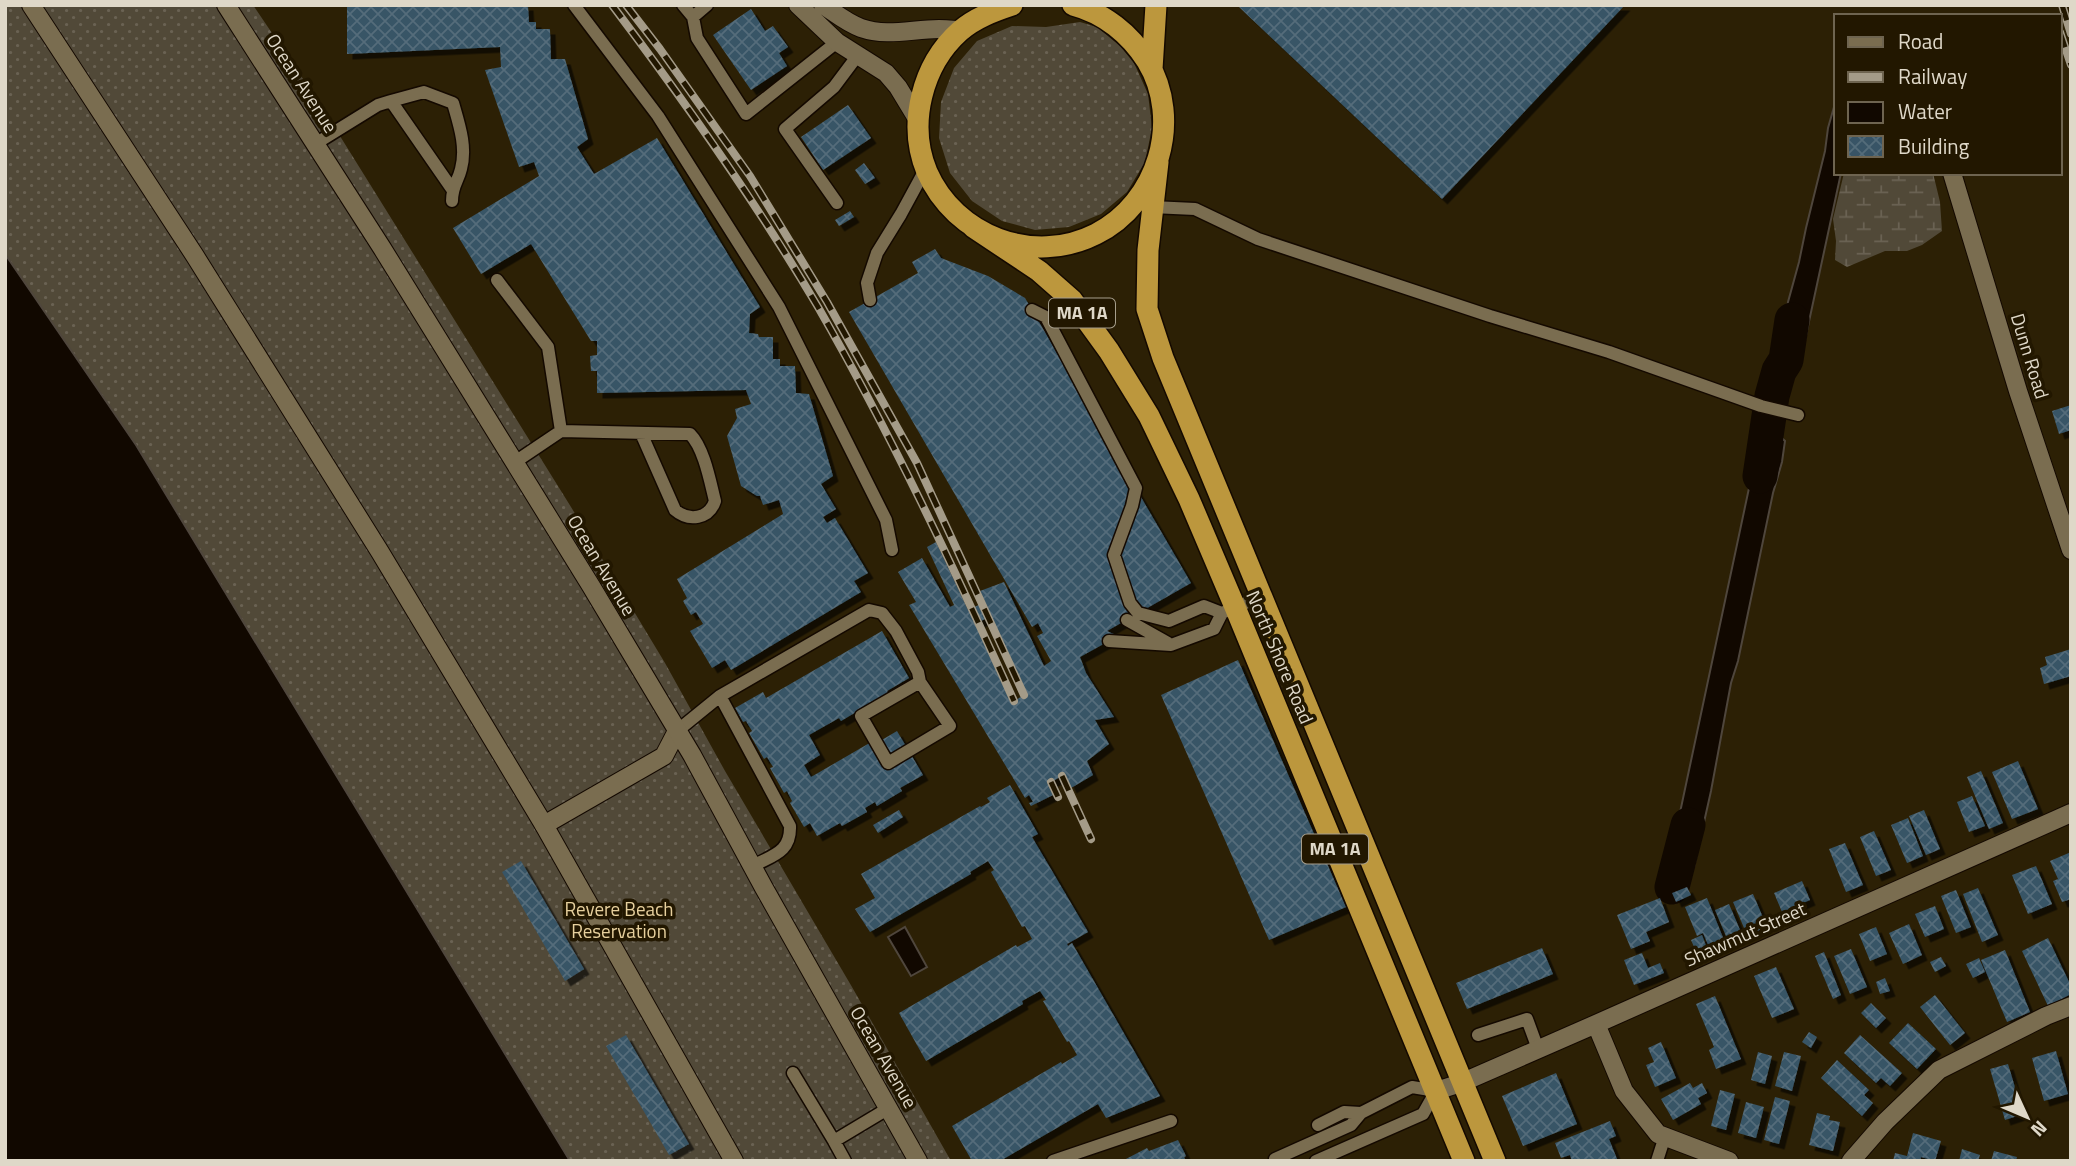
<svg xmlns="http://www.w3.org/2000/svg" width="2076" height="1166" viewBox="0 0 2076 1166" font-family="'Titillium Web',sans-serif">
  <defs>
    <pattern id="grass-dots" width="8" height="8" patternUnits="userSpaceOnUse" patternTransform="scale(1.75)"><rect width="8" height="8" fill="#514938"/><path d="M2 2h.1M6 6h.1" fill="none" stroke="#6a6253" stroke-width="1.8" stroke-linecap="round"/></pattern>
    <pattern id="wetland-marsh" width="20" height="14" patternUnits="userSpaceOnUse" patternTransform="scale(1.75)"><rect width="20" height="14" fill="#514938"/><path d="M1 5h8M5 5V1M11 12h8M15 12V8" fill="none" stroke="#6a6253"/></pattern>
    <pattern id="building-cross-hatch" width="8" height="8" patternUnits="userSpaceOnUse" patternTransform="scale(1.75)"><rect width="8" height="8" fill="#385466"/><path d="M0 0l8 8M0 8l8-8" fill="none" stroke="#546c7a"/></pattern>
    <filter id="shadow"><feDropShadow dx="5.5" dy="5.5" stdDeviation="0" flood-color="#0009"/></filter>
  </defs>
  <rect width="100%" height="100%" fill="#2c2005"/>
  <!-- grass -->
  <path fill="url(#grass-dots)" d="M5 5H253L320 104 571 507 665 663 725 771 852 987 951 1161H570L136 445 5 254Z
    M1080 22 1097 27 1120 46 1134 63 1148 94 1152 128 1145 162 1127 192 1101 214 1069 227 1035 230 1002 221 972 201 950 173 939 138 941 102 954 68 977 41 1012 26 1046 27Z"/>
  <!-- wetland -->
  <path fill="url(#wetland-marsh)" d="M1844 173H1933L1940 202 1942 231 1922 245 1907 251H1885L1847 267 1835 260 1836 241 1833 219Z"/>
  <!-- water -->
  <path fill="#110800" stroke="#4f463c" stroke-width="2" d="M1836 100V173H1841L1799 368 1792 371 1786 370 1781 360 1788 302 1799 262 1806 228 1825 151 1828 128Z
    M5 254 136 445 570 1161H5Z
    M1769 430 1775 432 1785 441 1782 462 1773 493 1738 661 1731 683 1711 791 1694 867 1688 874 1679 873 1674 865 1675 836 1752 474 1763 433Z
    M905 927 927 967 911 976 888 937Z"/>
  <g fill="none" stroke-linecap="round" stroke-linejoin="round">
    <!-- river -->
    <path stroke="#110800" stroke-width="35" d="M1760 476 1772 396 1779 371 1786 360 1792 320
      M1672 887 1688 825"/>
  </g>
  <!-- building -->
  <path fill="url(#building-cross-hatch)" fill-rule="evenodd" filter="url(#shadow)" d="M528 5 529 22H536V29H550L551 59H565L588 139 577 147 594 174 657 138 760 307 750 314 749 333 758 334 759 337H773V359H780V366H795L796 393 809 394 833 476 821 484 836 509 823 517 827 523 835 518 868 573 854 581 861 592 731 670 725 660 712 668 690 631 703 624 696 612 691 615 683 601 687 598 677 579 783 514 779 500 763 505 760 496H757L741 486 727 436 737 418 735 409 751 404 746 390 597 393V371H591L590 356 597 355V341H591L531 244 481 274 453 228 539 176 534 162 519 167 485 70 501 67 500 47 347 54V6Z
    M1240 5H1625L1442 199 1239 7Z
    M751 9 765 31 773 26 788 47 779 53 787 66 751 90 713 35Z
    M848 105 871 138 823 170 801 137Z
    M864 163 875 178 865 184 855 170Z
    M850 211 854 217 839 226 835 220Z
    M935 249 941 258 988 276 1025 298 1191 583 1107 631 1118 636 1080 657 1086 673 1114 717 1095 720 1109 744 1087 761 1093 775 1071 788 1065 774 1048 784 1053 795 1031 806 1029 803 1033 802 1029 795 1025 798 909 605 916 602 898 572 922 558 950 607 954 605 927 547 936 542 968 610 985 602 980 591 1004 582 1044 666 1051 661 1037 636 1043 633 1038 623 1032 627 849 312 918 273 912 262ZM991 616 1027 693 1011 703 975 624Z
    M2071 405V430L2059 434 2052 411Z
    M882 631 909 678 887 691 888 693 841 721 839 718 809 735 820 755 804 765 811 777 873 741 875 744 897 731 923 775 900 788 902 791 877 806 875 802 865 808 867 812 842 826 840 823 817 836 810 823 804 827 790 803 792 801 787 791 784 793 770 768 773 767 767 757 764 759 749 733 752 731 746 721 743 722 735 708 763 692 766 698Z
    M2071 649V676L2044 684 2040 668 2047 665 2045 657Z
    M1238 660 1346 907 1269 940 1161 695Z
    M2018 761 2038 809 2012 819 1992 772Z
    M1981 771 2003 823 1989 829 1967 777Z
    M1010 785 1038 834 1032 837 1088 932 1067 944 1068 946 1072 943 1160 1096 1106 1118 1098 1104 1000 1161H972L952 1126 1061 1062 1062 1064 1077 1055 1069 1041 1067 1042 1043 1001 1046 1000 1040 991 1022 1001 1023 1004 926 1061 899 1013 1016 945 1017 947 1032 939 1025 926 1022 927 991 872 994 870 988 861 970 872 971 874 870 932 855 909 875 898 861 874 980 806 981 807 990 802 987 798Z
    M1972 796 1985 826 1969 832 1957 802Z
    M899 810 903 817 878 833 873 825Z
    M1924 810 1940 849 1926 855 1909 816Z
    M1908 818 1923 856 1907 863 1891 825Z
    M1874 831 1891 870 1876 876 1860 837Z
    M1845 843 1863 885 1846 892 1829 849Z
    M2071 852V899L2062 902 2053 881 2058 879 2050 861Z
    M521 861 584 969 565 981 502 872Z
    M2036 866 2052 904 2028 914 2012 875Z
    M1802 881 1810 900 1782 912 1774 893Z
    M1687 887 1691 895 1676 902 1672 893Z
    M1978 888 1998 935 1982 942 1963 894Z
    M1956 890 1971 927 1956 933 1941 896Z
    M1753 894 1767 927 1747 935 1733 902Z
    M1660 898 1669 922 1646 932 1650 941 1631 949 1617 915Z
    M1707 898 1724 940 1709 947 1703 933 1697 936 1685 907Z
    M1729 904 1743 937 1729 943 1715 910Z
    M1935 906 1944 929 1925 937 1915 914Z
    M1909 924 1922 955 1903 964 1889 933Z
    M1876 927 1887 954 1870 961 1859 934Z
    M1702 935 1708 951 1698 956 1691 940Z
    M2048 938 2071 986V994L2048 1006 2022 951Z
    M1542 948 1553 974 1467 1009 1456 983Z
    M1851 949 1867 987 1850 994 1834 956Z
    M2005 950 2030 1012 2007 1022 1981 960Z
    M1824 952 1841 995 1833 999 1815 956Z
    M1642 953 1648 968 1660 963 1664 973 1634 985 1624 960Z
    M1941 957 1946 966 1935 972 1930 962Z
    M1979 958 1985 972 1973 978 1966 964Z
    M1776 967 1794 1009 1772 1018 1754 976Z
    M1885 978 1890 991 1880 994 1876 982Z
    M1935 995 1965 1033 1950 1045 1920 1007Z
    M1715 996 1741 1059 1716 1069 1709 1050 1714 1047 1696 1004Z
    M1871 1003 1886 1018 1876 1028 1861 1013Z
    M1908 1023 1936 1049 1917 1069 1889 1043Z
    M1809 1032 1817 1037 1811 1048 1802 1042Z
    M626 1035 689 1144 669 1155 606 1046Z
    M1860 1035 1902 1073 1890 1086 1881 1078 1876 1083 1844 1053Z
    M1661 1042 1676 1078 1655 1087 1646 1065 1654 1062 1648 1048Z
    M2056 1051 2068 1094 2044 1101 2032 1058Z
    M1758 1052 1772 1056 1765 1084 1751 1080Z
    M1784 1052 1801 1056 1792 1091 1775 1086Z
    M1837 1060 1869 1090 1864 1095 1873 1103 1862 1116 1821 1078Z
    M2008 1064 2023 1114 2005 1120 1990 1069Z
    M1556 1073 1577 1124 1523 1146 1502 1096Z
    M1690 1083 1693 1088 1702 1083 1707 1093 1698 1098 1701 1104 1673 1120 1661 1099Z
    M1720 1090 1735 1094 1726 1130 1711 1126Z
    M1775 1097 1790 1101 1779 1144 1764 1140Z
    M1746 1102 1764 1107 1756 1138 1738 1133Z
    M1817 1113 1830 1116 1829 1120 1840 1122 1833 1151 1809 1145Z
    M1610 1121 1616 1136 1609 1139 1617 1159 1613 1161H1572L1570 1155 1561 1158 1555 1143Z
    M1913 1133 1941 1141 1935 1161 1921 1157 1920 1161H1893L1895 1153 1907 1156Z
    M1178 1140 1186 1156 1184 1157 1186 1161H1122L1147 1148 1149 1151Z
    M1962 1149 1980 1155 1978 1161H1959Z
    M1994 1151 2017 1157 2016 1161H1991Z"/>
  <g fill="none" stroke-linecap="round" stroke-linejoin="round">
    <defs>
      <path id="lane" d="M574 5 658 116 779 307 886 520 892 550
        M683 5 693 17
        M707 5 693 17 697 38 746 114 837 42
        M391 101 452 189
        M315 144 378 105 391 101 424 92 453 103C459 124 467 147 461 169 458 182 452 185 452 201
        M837 203 785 129 834 87 858 55
        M1152 207 1195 209 1258 239 1490 316 1609 352 1761 406 1798 415
        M497 280 548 347 561 431
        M870 300 867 283 877 253 901 214 926 168
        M1032 310 1046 317 1136 488 1132 506 1114 555 1130 603 1138 613 1169 621 1204 606 1222 613
        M515 462 561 431 690 434C704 448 710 481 715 501 709 519 689 522 675 510L641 433
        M1127 620 1168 643
        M1109 641 1171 645 1214 629 1222 613 1262 596
        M720 696 790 826C791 852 773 855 753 866
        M677 731 720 696 869 610 882 613 896 631 918 672 920 682 950 726 888 763 861 716 920 682
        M1478 1035 1527 1019 1538 1049
        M793 1073 834 1141 889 1108
        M1318 1125 1344 1112 1361 1113
        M834 1141 845 1161
        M1275 1159 1351 1125 1361 1113 1412 1087 1436 1091 1423 1114 1316 1161
        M1053 1161 1171 1121
        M1657 1161 1665 1136"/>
      <path id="street" d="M1952 173 2018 391 2071 550
        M544 825 664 756 677 731
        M1596 1024 1624 1091 1658 1134 1729 1161
        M1436 1091 1461 1083 1596 1024 2071 813
        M1851 1161 1885 1122 1939 1070 2046 1016 2071 1006"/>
      <path id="secondary" d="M31 5 195 256 380 552 544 825 734 1161
        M226 5 382 248 591 586 692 755 764 888 918 1161
        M798 5 837 42 886 73 898 87 918 120
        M823 5C835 13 847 23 861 28 887 37 912 29 939 29 946 29 953 30 961 30"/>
      <path id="highway" d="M1012 5C994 11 975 18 960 31 922 65 907 124 927 172 955 236 1033 266 1096 234 1158 203 1183 120 1147 61 1130 34 1104 13 1073 5
        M1152 69 1156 5
        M1158 162 1148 250 1147 309 1163 358 1495 1161
        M973 227 1039 271 1072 300 1109 351 1149 416 1189 499 1235 607 1464 1161"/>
    </defs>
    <!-- lane casing -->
    <use href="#lane" stroke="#140900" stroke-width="15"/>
    <!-- street casing -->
    <use href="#street" stroke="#140900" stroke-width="20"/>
    <!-- secondary casing -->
    <use href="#secondary" stroke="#140900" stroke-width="20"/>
    <!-- highway casing -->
    <use href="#highway" stroke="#140900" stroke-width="24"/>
    <!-- lane -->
    <use href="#lane" stroke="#7a6d50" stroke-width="12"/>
    <!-- street -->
    <use href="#street" stroke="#7a6d50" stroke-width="18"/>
    <!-- secondary -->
    <use href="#secondary" stroke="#7a6d50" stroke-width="18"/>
    <!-- highway -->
    <use href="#highway" stroke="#bc973d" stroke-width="21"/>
    <defs>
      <path id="rail" d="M612 5C686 103 756 202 818 307 891 434 954 568 1014 701
        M626 5 660 49 750 176 827 302 917 463 1024 695
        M2062 5 2071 34
        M2060 32 2071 65
        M1062 776 1091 839
        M1051 782 1058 797"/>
    </defs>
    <!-- rail casing -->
    <use href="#rail" stroke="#a49b88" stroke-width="8"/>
    <!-- rail -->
    <use href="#rail" stroke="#221700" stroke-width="5" stroke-dasharray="16" stroke-linecap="butt"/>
  </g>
  <g text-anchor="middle" stroke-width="7" stroke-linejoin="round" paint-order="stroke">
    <!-- shield labels -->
    <g fill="#221700" stroke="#a69e8c" stroke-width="2">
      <rect x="1049" y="298.5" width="66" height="29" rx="5"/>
      <rect x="1302" y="834.5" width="66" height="29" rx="5"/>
    </g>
    <g font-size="18" font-weight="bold" fill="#dfd8c8">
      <text x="1082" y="319">MA 1A</text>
      <text x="1335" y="855">MA 1A</text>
    </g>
    <!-- street labels -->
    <g font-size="19" fill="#dfd8c8" stroke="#221700">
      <text transform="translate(302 83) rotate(57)" y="7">Ocean Avenue</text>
      <text transform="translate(2030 356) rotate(73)" y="7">Dunn Road</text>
      <text transform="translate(602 565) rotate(59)" y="7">Ocean Avenue</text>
      <text transform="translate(1280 657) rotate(67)" y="7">North Shore Road</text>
      <text transform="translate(1745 934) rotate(-24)" y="7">Shawmut Street</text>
      <text transform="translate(884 1057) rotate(60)" y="7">Ocean Avenue</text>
    </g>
    <!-- park labels -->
    <g font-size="19" fill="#e7d09d" stroke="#221700">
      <text x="619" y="916">Revere Beach<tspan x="619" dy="22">Reservation</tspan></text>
    </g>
  </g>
  <!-- border -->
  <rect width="2076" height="1166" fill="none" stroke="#dfd8c8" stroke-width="14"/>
  <!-- legend -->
  <rect x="1834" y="14" width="228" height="161" fill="#221700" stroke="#6e6450" stroke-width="2"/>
  <rect x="1848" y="37" width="35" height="10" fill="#7a6d50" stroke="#6e6450" stroke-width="2"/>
  <text x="1898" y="49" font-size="21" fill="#dfd8c8">Road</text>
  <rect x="1848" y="72" width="35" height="10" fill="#a49b88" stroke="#6e6450" stroke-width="2"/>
  <text x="1898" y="84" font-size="21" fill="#dfd8c8">Railway</text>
  <rect x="1848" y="102" width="35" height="21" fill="#110800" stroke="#6e6450" stroke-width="2"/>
  <text x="1898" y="119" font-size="21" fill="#dfd8c8">Water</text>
  <rect x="1848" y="136" width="35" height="21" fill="url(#building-cross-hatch)" stroke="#6e6450" stroke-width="2"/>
  <text x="1898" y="154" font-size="21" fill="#dfd8c8">Building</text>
  <!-- north arrow -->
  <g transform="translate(2027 1117) rotate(134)" stroke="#221700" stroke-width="5" paint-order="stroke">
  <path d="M0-5L12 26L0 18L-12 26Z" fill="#dfd8c8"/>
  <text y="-10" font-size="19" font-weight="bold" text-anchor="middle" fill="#dfd8c8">N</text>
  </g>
</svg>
